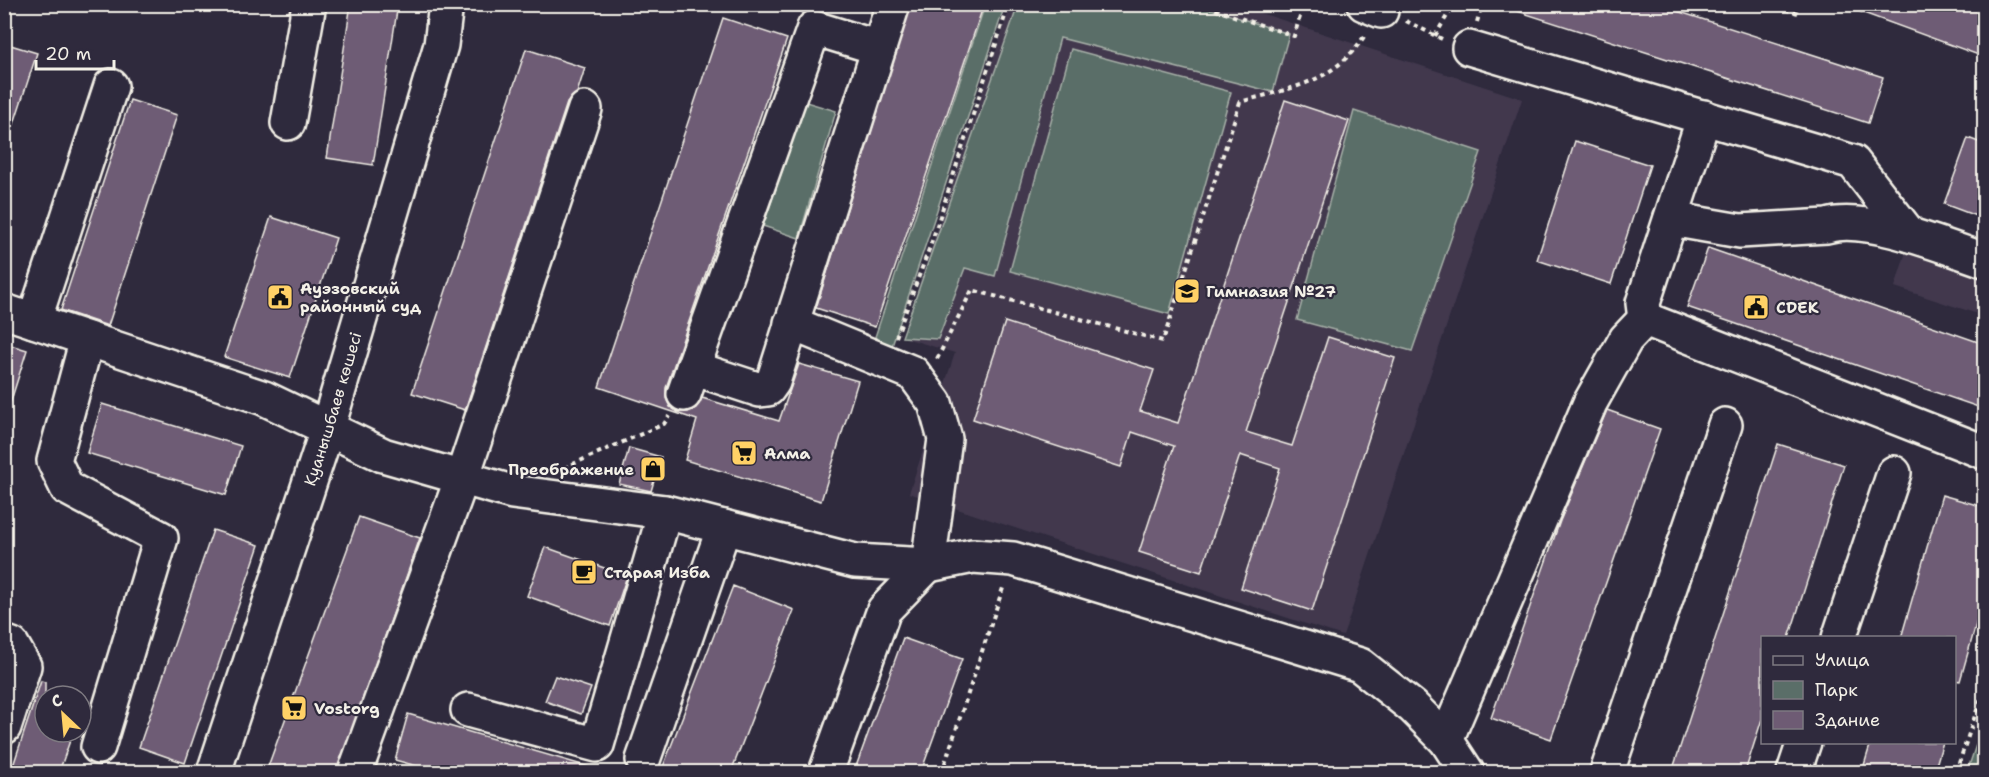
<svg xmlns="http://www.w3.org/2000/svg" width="1989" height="777" viewBox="0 0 1989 777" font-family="'Shantell Sans',sans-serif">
  <rect width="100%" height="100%" fill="#2f2a3d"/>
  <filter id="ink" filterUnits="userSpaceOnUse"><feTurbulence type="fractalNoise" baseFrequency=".0167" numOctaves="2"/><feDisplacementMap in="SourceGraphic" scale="12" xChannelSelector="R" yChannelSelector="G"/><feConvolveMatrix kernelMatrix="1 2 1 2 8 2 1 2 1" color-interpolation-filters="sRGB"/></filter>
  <g filter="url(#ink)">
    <!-- built -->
    <path fill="#42394e" d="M1011 5H1236L1522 99 1343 636 909 493 955 353 902 337Z
      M1906 252 1984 278V316L1895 287Z"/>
    <!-- green -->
    <path fill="#5a6e68" stroke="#a7b0a8" stroke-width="1.5" d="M985 5H1005L891 349 873 343Z
      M1018 5H1199L1289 34 1273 92 1060 38 995 276 965 268 938 339 902 337Z
      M1071 49 1231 92 1169 314 1010 271Z
      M806 102 836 111 799 238 763 226Z
      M1354 111 1481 152 1412 351 1297 320Z
      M1984 721V755L1979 772H1967Z"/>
    <!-- building -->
    <path fill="#6e5b74" stroke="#f4f1e8" stroke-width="1.5" d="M351 4H398L373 165 327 158Z
      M911 4H984L875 327 816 308Z
      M1512 4H1655L1883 77 1868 123 1511 9Z
      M1847 4H1968L1984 10V57L1847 7Z
      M723 18 787 39 666 388V398L670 407 678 412H688L696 408 702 398 779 421 799 364 858 381 821 501 685 460 697 420 599 387Z
      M4 43 37 53 9 139 4 138Z
      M526 49 585 68 577 93 567 103 465 410 412 393Z
      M130 100 177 115 108 326 61 310Z
      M1285 100 1349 121 1246 432 1292 446 1328 337 1395 358 1312 611 1241 588 1280 468 1240 455 1201 572 1139 552 1174 446 1132 432 1121 467 973 419 1005 322 1154 370 1140 411 1178 423Z
      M1968 138 1984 144V219L1944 204Z
      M1575 141 1650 165 1611 284 1537 260Z
      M271 217 336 238 290 378 224 357Z
      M1708 248 1984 344V409L1687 307Z
      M4 343 27 350 9 407 4 406Z
      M102 404 241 446 226 495 87 453Z
      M1607 410 1660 429 1551 739 1491 718 1560 521Z
      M1778 444 1844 465 1789 638H1762V719L1745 772H1672Z
      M629 448 661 457 651 491 619 484Z
      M1942 495 1984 507V596L1960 681 1954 680V638H1901Z
      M359 517 420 538 337 772H266Z
      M213 530 259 545 185 763 139 747Z
      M545 547 627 576 610 626 527 596Z
      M733 586 794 610 731 772H661Z
      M903 638 962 659 921 772H854Z
      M555 676 591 688 581 714 545 701Z
      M41 681 45 682V732H73L59 772H11Z
      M408 714 589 767 588 772H438L395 760Z
      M1871 742H1943L1934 772H1862Z"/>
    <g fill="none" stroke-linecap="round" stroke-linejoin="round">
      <defs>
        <g id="minor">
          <path d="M1364 4 1381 11"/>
          <path d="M1469 48 1853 162 1910 235"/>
          <path d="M1704 117 1643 303 1645 319 1984 452"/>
          <path d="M288 123 309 4"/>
          <path d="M1671 219 1740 231 1827 226C1865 214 1946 247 1984 260"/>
          <path d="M4 311 264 398 383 455 512 492 665 512 855 561 928 565 973 556 1013 559 1360 665 1413 707 1446 740 1467 772"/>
          <path d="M34 321 111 86"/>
          <path d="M791 323 913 373 935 403 945 439 928 565 884 610 826 772"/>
          <path d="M87 339 54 461 67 488 161 538 98 747"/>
          <path d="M693 368 814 28 879 48"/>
          <path d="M684 394 693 368 760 390 768 389 773 382 893 4"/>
          <path d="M1839 638 1894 473"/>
          <path d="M4 642 12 645 24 666 4 727"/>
          <path d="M468 710 597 745 665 512"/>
          <path d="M1446 740 1590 403 1626 339 1645 319"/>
          <path d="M643 760 724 527"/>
          <path id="s1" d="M214 772 327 430 441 45 446 4"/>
          <path d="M355 772 462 478 585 109"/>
          <path d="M1607 772 1725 425"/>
          <path d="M1794 772 1804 742"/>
        </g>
      </defs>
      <!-- minor casing -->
      <use href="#minor" stroke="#f4f1e8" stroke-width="38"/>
      <!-- path -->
      <path stroke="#f4f1e8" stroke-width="4" stroke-dasharray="4.5 4.5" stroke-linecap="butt" d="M1198 4 1294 36 1304 4
        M1768 4 1798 13
        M1406 21 1442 39
        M1477 22 1482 4
        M1435 36 1454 4
        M896 337 931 244 1009 4
        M937 359 972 290 1163 341 1240 102C1293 87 1333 84 1365 35
        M564 468 664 424 669 416
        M942 772 1003 588
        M1956 772 1984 689"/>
      <!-- minor -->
      <use href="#minor" stroke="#2f2a3d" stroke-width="33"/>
    </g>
  </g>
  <!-- icons -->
  <defs>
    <symbol id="school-square" viewBox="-11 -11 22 22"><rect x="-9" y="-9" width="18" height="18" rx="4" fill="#ffd166" stroke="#2f2a3d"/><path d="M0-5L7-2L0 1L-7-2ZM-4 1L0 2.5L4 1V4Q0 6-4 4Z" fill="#111"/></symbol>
    <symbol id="civic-square" viewBox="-11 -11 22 22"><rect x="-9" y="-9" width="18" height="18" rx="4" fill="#ffd166" stroke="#2f2a3d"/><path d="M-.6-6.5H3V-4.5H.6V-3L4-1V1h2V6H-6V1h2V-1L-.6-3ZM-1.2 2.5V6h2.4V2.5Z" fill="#111"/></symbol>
    <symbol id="supermarket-square" viewBox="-11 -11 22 22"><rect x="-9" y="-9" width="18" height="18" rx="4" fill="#ffd166" stroke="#2f2a3d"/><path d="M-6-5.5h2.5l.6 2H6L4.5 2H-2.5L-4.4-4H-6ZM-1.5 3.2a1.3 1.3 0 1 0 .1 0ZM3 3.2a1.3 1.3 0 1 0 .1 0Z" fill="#111"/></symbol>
    <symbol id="shop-square" viewBox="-11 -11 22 22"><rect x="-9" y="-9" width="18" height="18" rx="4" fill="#ffd166" stroke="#2f2a3d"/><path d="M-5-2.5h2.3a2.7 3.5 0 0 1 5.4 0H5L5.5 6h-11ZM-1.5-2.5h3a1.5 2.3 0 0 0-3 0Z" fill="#111"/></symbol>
    <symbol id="cafe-square" viewBox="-11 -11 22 22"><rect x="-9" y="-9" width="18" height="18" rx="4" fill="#ffd166" stroke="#2f2a3d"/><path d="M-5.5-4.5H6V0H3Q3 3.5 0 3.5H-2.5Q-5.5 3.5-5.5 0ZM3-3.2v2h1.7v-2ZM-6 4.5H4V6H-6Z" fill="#111"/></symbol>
  </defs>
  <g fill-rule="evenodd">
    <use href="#school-square" x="1172" y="276" width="30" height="30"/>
    <use href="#civic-square" x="265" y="282" width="30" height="30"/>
    <use href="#civic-square" x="1741" y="292" width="30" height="30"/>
    <use href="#supermarket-square" x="729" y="438" width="30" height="30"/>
    <use href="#shop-square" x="638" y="454" width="30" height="30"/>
    <use href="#cafe-square" x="569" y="557" width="30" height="30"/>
    <use href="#supermarket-square" x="279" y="693" width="30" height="30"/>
  </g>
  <g text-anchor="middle" stroke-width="4.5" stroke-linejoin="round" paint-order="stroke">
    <!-- poi labels -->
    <g font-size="16" font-weight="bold" fill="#f4f1e8" stroke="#2f2a3d" text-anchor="start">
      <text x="300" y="294">Ауэзовский<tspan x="300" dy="18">районный суд</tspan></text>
      <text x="1206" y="297">Гимназия №27</text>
      <text x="1776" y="313">CDEK</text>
      <text x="764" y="459">Алма</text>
      <text x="634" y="475" text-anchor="end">Преображение</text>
      <text x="604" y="578">Старая Изба</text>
      <text x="314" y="714">Vostorg</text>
    </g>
    <!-- street labels -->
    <g font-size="16" fill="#f4f1e8" stroke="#2f2a3d">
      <text dy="6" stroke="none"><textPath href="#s1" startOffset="382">Қуанышбаев көшесі</textPath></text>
    </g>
  </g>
  <!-- margin -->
  <rect width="1989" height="777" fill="none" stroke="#2f2a3d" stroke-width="24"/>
  <rect x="12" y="12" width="1965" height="753" fill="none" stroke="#f4f1e8" stroke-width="2" filter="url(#ink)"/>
  <!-- legend -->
  <rect x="1761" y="636" width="195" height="108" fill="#2f2a3d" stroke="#7e7a81" stroke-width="1.5"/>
  <rect x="1773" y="656" width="30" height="9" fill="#2f2a3d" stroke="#7e7a81" stroke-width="1.5"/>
  <text x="1815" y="666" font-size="18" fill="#f4f1e8">Улица</text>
  <rect x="1773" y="681" width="30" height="18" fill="#5a6e68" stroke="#7e7a81" stroke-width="1.5"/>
  <text x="1815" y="696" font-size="18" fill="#f4f1e8">Парк</text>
  <rect x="1773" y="711" width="30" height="18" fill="#6e5b74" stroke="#7e7a81" stroke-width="1.5"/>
  <text x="1815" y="726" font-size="18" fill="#f4f1e8">Здание</text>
  <!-- north arrow -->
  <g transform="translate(63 714) rotate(334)"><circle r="28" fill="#2f2a3d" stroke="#7e7a81" stroke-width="1.5"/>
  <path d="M0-4.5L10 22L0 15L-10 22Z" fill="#ffd166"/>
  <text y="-9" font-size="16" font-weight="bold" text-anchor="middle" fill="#f4f1e8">С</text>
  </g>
  <!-- scale -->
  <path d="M36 60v9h78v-9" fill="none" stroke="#f4f1e8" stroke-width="3"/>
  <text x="45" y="60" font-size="18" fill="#f4f1e8" stroke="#2f2a3d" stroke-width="4.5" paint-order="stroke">20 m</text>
</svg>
